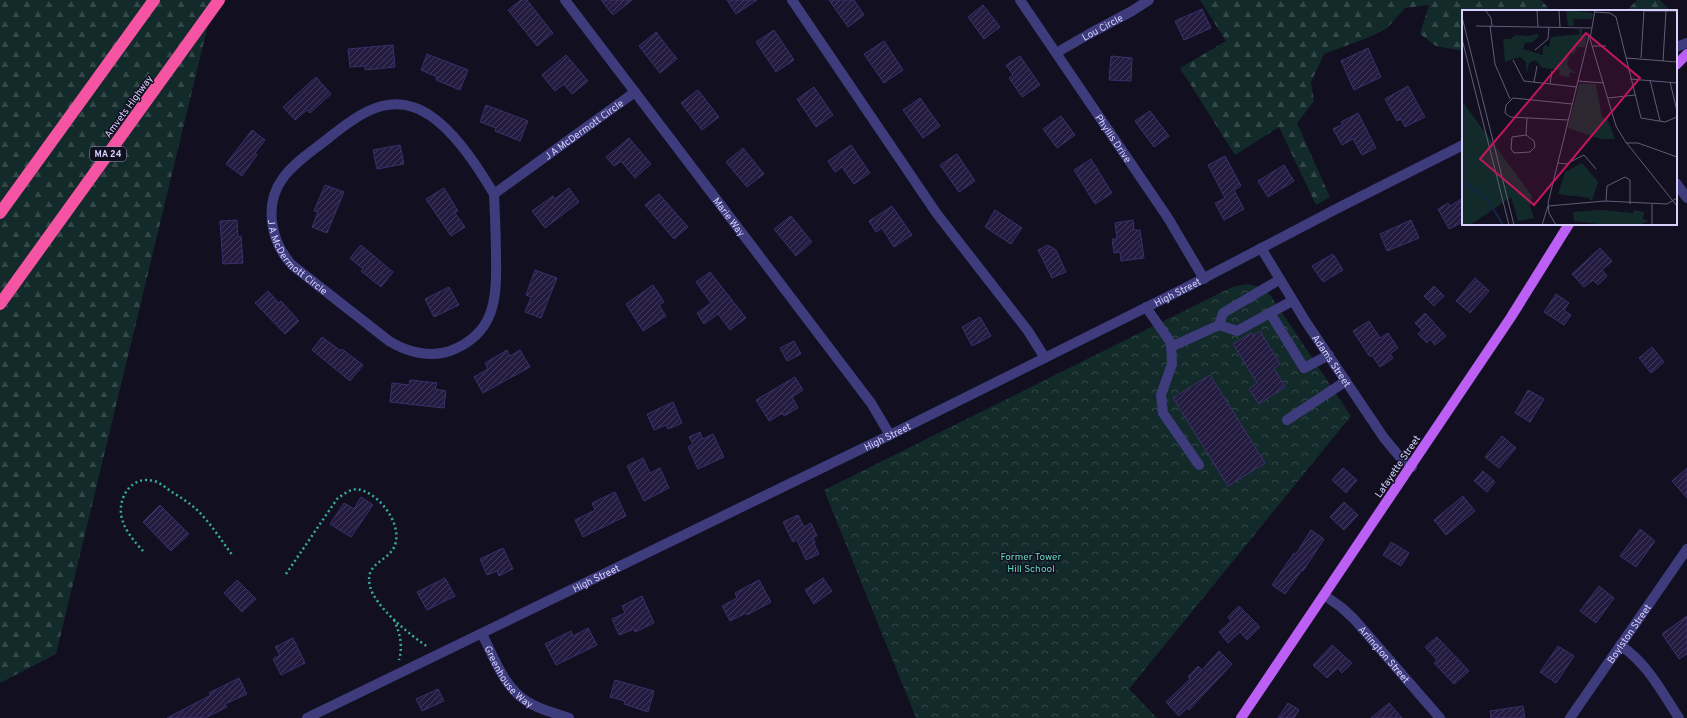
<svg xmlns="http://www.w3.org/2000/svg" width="1687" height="718" viewBox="0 0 1687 718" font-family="Overpass,sans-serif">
  <defs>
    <pattern id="forest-firs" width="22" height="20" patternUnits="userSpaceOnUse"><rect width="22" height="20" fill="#122a29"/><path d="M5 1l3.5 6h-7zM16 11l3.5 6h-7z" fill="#344849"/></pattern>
    <pattern id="park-crowns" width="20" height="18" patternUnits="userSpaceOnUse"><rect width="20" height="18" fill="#122a29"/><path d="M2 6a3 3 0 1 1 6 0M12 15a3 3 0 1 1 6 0" fill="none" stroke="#344849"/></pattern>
    <pattern id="building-hatch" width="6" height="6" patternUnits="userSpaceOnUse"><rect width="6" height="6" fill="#231c40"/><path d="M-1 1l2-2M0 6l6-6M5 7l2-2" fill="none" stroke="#423c5c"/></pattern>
  </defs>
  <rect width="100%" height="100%" fill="#120f21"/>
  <!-- forest -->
  <path fill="url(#forest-firs)" d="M0 0H214L56 654 0 683Z
    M1200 0H1541L1551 11H1463V51L1436 46 1420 34 1429 5 1405 8 1386 29 1367 38 1324 54 1311 82 1314 101 1297 123 1330 197 1316 205 1279 127 1235 155 1180 68 1226 41Z
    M1637 0H1660L1670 11H1626Z"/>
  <!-- park -->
  <path fill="url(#park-crowns)" d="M1247 284 1260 287 1271 296 1351 416 1129 689 1157 718H916L824 490 1232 287Z"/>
  <!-- building -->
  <path fill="url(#building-hatch)" stroke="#3b2f6b" d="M521 0H527L553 33 537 46 508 10Z
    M601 0H632L613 15Z
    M727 0H757L736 14Z
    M829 0H854L864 15 848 27Z
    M983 5 1000 27 984 39 968 17Z
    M1202 9 1211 28 1184 40 1175 21Z
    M774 30 794 60 776 72 756 42Z
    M656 32 677 59 660 73 639 46Z
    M884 41 903 70 884 83 864 54Z
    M393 45 395 67 365 70V66L350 67 348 49Z
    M1368 48 1381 77 1354 90 1341 61Z
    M427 54 468 70 460 90 436 80 437 77 421 70Z
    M566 55 588 81 572 94 564 84 555 91 542 75Z
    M1020 56 1040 85 1022 97 1009 78 1013 75 1006 65Z
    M1111 56 1132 58 1131 81 1109 80Z
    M316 77 331 94 310 113 307 110 295 120 283 107Z
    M1408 86 1425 117 1405 127 1401 119 1397 121 1385 99Z
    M814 87 833 115 816 127 797 99Z
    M698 90 719 117 702 130 681 103Z
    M920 98 940 126 923 138 903 110Z
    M486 105 528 121 520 141 495 131 496 128 480 122Z
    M1150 111 1169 136 1154 147 1135 121Z
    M1358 113 1376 148 1362 155 1353 139 1342 145 1333 129 1343 124 1341 122Z
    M1061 116 1075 135 1057 148 1043 129Z
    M252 130 265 140 255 153 257 155 242 176 226 164Z
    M629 138 651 164 635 178 621 161 614 166 606 157Z
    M400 145 404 164 377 169 373 150Z
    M851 145 870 173 854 184 842 167 835 172 828 161Z
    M743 148 764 174 747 187 726 162Z
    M957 154 975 181 959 192 940 165Z
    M1225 156 1241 186 1234 190 1244 209 1224 220 1215 203 1225 198 1208 165Z
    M1091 159 1112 193 1095 204 1074 170Z
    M1284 165 1294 181 1268 197 1258 181Z
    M325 185 344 192 327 233 312 227 318 212 314 211Z
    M444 188 458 211 455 213 465 227 451 236 426 199Z
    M569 188 579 202 545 228 532 211 553 196 555 199Z
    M659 194 688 227 674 239 645 205Z
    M1463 198V222L1449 229 1438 209 1448 203 1450 206Z
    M892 206 912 235 894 247 882 228 876 232 869 221Z
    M995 210 1022 228 1011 244 985 227Z
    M791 216 812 242 796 256 774 229Z
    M237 220 238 237 241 236 243 263 223 264 220 221Z
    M1133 220 1134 230H1140L1144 258 1121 261 1120 252 1114 253 1112 239H1117L1115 223Z
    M1411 220 1419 238 1387 251 1380 234Z
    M361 245 393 272 381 287 361 271 363 269 350 258Z
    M1048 245 1056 250 1066 272 1052 278 1038 250Z
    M1600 248 1612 261 1602 270 1607 276 1598 285 1593 280 1584 287 1572 274Z
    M1333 254 1343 270 1323 282 1312 266Z
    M535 270 557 278 541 318 525 312 531 297 526 295Z
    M710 272 746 318 730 330 718 314 704 324 697 313 711 303 696 282Z
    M1475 278 1489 291 1470 313 1456 301Z
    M653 285 664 302 659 305 666 316 643 331 626 304Z
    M1434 286 1444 296 1434 306 1424 296Z
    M449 287 459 305 434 317 425 299Z
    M268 291 279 303 281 301 299 321 285 334 255 303Z
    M1556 294 1569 303 1564 310 1571 315 1564 325 1544 312Z
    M1425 313 1446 336 1435 345 1430 339 1427 343 1418 334 1422 330 1415 323Z
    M980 317 991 336 972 346 962 327Z
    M1369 321 1380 338 1388 333 1398 348 1390 354 1393 358 1380 367 1372 355 1370 357 1353 331Z
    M1260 331 1280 364 1274 368 1285 387 1259 404 1249 389 1257 383 1233 344 1251 333 1253 336Z
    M322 337 341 351 342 349 363 365 350 381 312 350Z
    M794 341 801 354 787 361 780 348Z
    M1652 347 1664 362 1651 373 1639 358Z
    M507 350 510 356 520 350 530 367 483 393 474 377 488 369 485 363Z
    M1210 375 1265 463 1228 486 1173 398Z
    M795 377 803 390 792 397 798 408 784 416 783 413 769 421 756 400Z
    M410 380 437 383 435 389 446 391 444 408 390 402 392 383 409 385Z
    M1528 390 1544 399 1530 422 1515 413Z
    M673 402 682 423 668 429 666 425 654 430 647 414Z
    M700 432 703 439 713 434 724 457 698 469 688 447 693 444 689 437Z
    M1502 436 1516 448 1499 468 1485 457Z
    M643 458 650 473 660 468 669 488 644 501 627 466Z
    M1343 468 1357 480 1346 493 1332 480Z
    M1687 468V498L1672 481Z
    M1483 471 1495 482 1487 492 1474 481Z
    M615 492 626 516 583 537 575 520 595 510 592 503Z
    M1463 496 1475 511 1446 535 1434 520Z
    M361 497 373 505 351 537 330 524 344 503 354 509Z
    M1344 502 1358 515 1344 530 1330 517Z
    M160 505 189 534 171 551 143 522Z
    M798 515 804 527 811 523 817 536 813 537 815 542 814 543 819 554 806 560 797 540 793 542 783 522Z
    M1640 529 1655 541 1636 567 1620 556Z
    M1311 530 1324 539 1303 571 1302 570 1285 594 1272 585 1294 553 1296 554Z
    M1391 542 1409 553 1401 566 1383 555Z
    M503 548 513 569 499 576 497 571 487 575 480 559Z
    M445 578 455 596 427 610 417 592Z
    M823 578 832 591 814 604 805 590Z
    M237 580 256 599 242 612 224 593Z
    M759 580 771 602 747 615 746 613 730 621 722 606 737 598 735 593Z
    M1599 586 1614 598 1596 623 1580 611Z
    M642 596 654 623 635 632 634 629 619 635 612 619 625 613 622 606Z
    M1239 606 1260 627 1247 640 1240 632 1228 643 1219 632 1231 621 1228 617Z
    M1687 616V654L1679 659 1662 634Z
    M588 628 597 645 556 665 545 644 571 631 573 636Z
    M1437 637 1469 671 1454 684 1434 663 1437 660 1425 647Z
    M293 638 305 663 281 675 273 659 280 655 275 647Z
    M1332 645 1352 663 1342 673 1338 668 1327 678 1313 665Z
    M1558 646 1574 656 1556 683 1540 672Z
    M1219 651 1232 664 1189 710 1187 708 1179 716 1166 702 1190 679 1188 677 1198 666 1202 670Z
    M239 678 247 694 225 704 227 707 205 718H167L211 695 209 693Z
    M615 680 654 691 648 712 624 704 625 701 610 697Z
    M438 689 444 701 422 711 416 699Z
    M1288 703 1299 710 1294 718H1278Z
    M1389 703 1402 718H1371Z
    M1523 706 1525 718H1491L1490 711Z"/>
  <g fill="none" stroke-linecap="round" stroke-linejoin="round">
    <!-- path -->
    <path stroke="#36aca3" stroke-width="2.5" stroke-dasharray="2 3" stroke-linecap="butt" d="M143 551C134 541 123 529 121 514 119 495 133 475 154 481 161 483 166 488 172 492 180 497 188 502 195 508 210 522 221 540 233 556
      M286 574 337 499C345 493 354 486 364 491 382 498 402 525 395 545 389 562 364 562 370 586 374 606 411 636 428 647
      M394 620C400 633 403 646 399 660"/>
    <!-- minor -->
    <g stroke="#3e3c7d" stroke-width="10">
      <path id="s1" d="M565 0 871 403 890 435"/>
      <path d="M792 0 937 214 1028 331 1045 358"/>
      <path id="s2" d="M1020 0 1168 218 1204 279"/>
      <path d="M1676 47 1687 43"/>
      <path id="s3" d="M1056 53 1089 34 1132 11 1149 0"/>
      <path d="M1676 183 1687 198"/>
      <path id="s4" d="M494 194C476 164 447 118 413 107 379 96 350 121 326 140 311 152 294 163 283 178 263 205 271 242 292 265L389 341C407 352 430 358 450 351 495 334 497 299 496 258 496 237 495 216 494 194L635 92"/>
      <path id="s5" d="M1261 248 1306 322 1384 438 1399 456 1412 467"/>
      <path d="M1146 307 1171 343 1172 364 1161 395 1163 413 1199 465"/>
      <path d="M1270 313 1304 368 1329 355"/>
      <path d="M1219 325 1237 331 1292 301"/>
      <path d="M1171 347 1219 325 1223 313 1279 280"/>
      <path d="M1287 420 1346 381"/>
      <path id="s6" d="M1324 595 1341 607 1354 619 1440 718"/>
      <path id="s7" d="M482 634C494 657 504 688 528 702 540 710 555 713 569 718"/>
      <path d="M1620 645C1648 664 1661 691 1679 718"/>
      <path id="s8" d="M307 718 890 435 1187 287 1340 207 1463 145"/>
      <path id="s9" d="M1570 718 1687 549"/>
    </g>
    <!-- major -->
    <path stroke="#bc5ff5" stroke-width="10" d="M1676 65 1687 54
      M1241 718 1511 317 1569 224"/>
    <!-- highway -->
    <path stroke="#f454a2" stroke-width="12" d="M0 213 154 0
      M0 304 219 0"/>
  </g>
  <g text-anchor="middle" stroke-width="3" stroke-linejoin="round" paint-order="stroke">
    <!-- shield labels -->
    <rect fill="#120f21" stroke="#9b97ba" stroke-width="1" x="90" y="147" width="36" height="14" rx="3"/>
    <g font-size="9" font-weight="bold" fill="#d6d1fc">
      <text x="108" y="157">MA 24</text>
    </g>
    <!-- street labels -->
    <g font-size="10" fill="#d6d1fc" stroke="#120f21">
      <text dy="4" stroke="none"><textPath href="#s3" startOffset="53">Lou Circle</textPath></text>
      <text transform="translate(128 106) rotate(-54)" y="4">Amvets Highway</text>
      <text dy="4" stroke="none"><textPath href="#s4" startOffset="845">J A McDermott Circle</textPath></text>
      <text dy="4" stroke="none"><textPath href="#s2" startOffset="167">Phyllis Drive</textPath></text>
      <text dy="4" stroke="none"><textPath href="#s1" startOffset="272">Marie Way</textPath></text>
      <text dy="4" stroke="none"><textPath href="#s4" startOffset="367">J A McDermott Circle</textPath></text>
      <text dy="4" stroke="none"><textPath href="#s8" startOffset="969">High Street</textPath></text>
      <text dy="4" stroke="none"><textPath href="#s5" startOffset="133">Adams Street</textPath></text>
      <text dy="4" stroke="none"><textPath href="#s8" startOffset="645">High Street</textPath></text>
      <text transform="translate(1397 466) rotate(-56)" y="4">Lafayette Street</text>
      <text dy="4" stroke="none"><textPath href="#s8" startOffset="321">High Street</textPath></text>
      <text dy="4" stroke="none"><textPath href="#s9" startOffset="103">Boylston Street</textPath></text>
      <text dy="4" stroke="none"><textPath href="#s6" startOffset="85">Arlington Street</textPath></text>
      <text dy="4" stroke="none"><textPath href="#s7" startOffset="51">Greenhouse Way</textPath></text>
    </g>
    <!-- park labels -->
    <g font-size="10" fill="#62d7b9" stroke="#120f21">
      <text x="1031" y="560">Former Tower<tspan x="1031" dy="12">Hill School</tspan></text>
    </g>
  </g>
  <!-- overview -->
  <g transform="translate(1462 10)">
    <rect width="215" height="215" fill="#120f21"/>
    <path d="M104 0 131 3 130 9H111L112 16H106ZM116 19H120V25H125L123 37H115L112 45 108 43 105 54 109 60 116 64 108 62 107 67 97 65 98 60 81 58 73 50 67 53 65 64 64 52 58 47 43 52 41 29H48L54 25 66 26 75 24 77 26 71 32 63 33 61 39 81 45V37L83 35 87 37 89 27 118 24ZM0 91 70 186 68 196 72 208 56 211 49 187 8 215H0ZM120 153 136 172 130 188 96 184 103 162ZM140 200 171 203 172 200 182 202 181 209 187 211 176 215H144L112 211 111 202Z" fill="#122a29"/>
    <path d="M120 153 136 172 130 191 125 187 103 185 100 176 119 165ZM133 200 148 201 158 212 165 203 177 205 178 211 176 215 134 212 128 204Z" fill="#122a29"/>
    <path d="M120 73 134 74 140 108H145L153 129H139L106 118 117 74Z" fill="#122a29"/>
    <path fill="none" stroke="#112747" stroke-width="2" d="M0 170 26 190 41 215"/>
    <path fill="none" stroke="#605d79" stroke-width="1" d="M23 0 29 8 30 16M75 0 76 17M97 0 98 17M133 0 128 29 154 116 163 131 215 196M182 1H215M133 2 148 3 154 7 179 108 203 112 215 107M0 7 52 215M14 16 129 18M28 16 33 54 48 89M0 29 47 215M130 36H144M73 40 86 29 87 17M164 48 215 52M179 48 182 0M51 50 62 71 115 77M201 51 204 1M168 69 215 73M188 70 198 111M116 71 142 73M72 72 75 56M208 72 215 101M88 74 90 61M146 88 173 85M106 110 48 107 43 103 44 95 51 88 110 94M64 125 50 127 49 139 52 143 68 142 73 137 72 131 64 125 65 108M164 133H176L215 147M96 153 104 154 122 145 134 159M144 191 145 176 163 167 168 170V194M86 196 143 191 205 194 215 188M80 215 86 196M94 215 87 203 86 193 127 26M190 215V194"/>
    <path fill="#c2185b" fill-opacity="0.15" stroke="#c2185b" stroke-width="2" d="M124 23 178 68 72 195 18 149Z"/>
    <rect width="215" height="215" fill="none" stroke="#d6d1fc" stroke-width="2"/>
  </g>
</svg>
